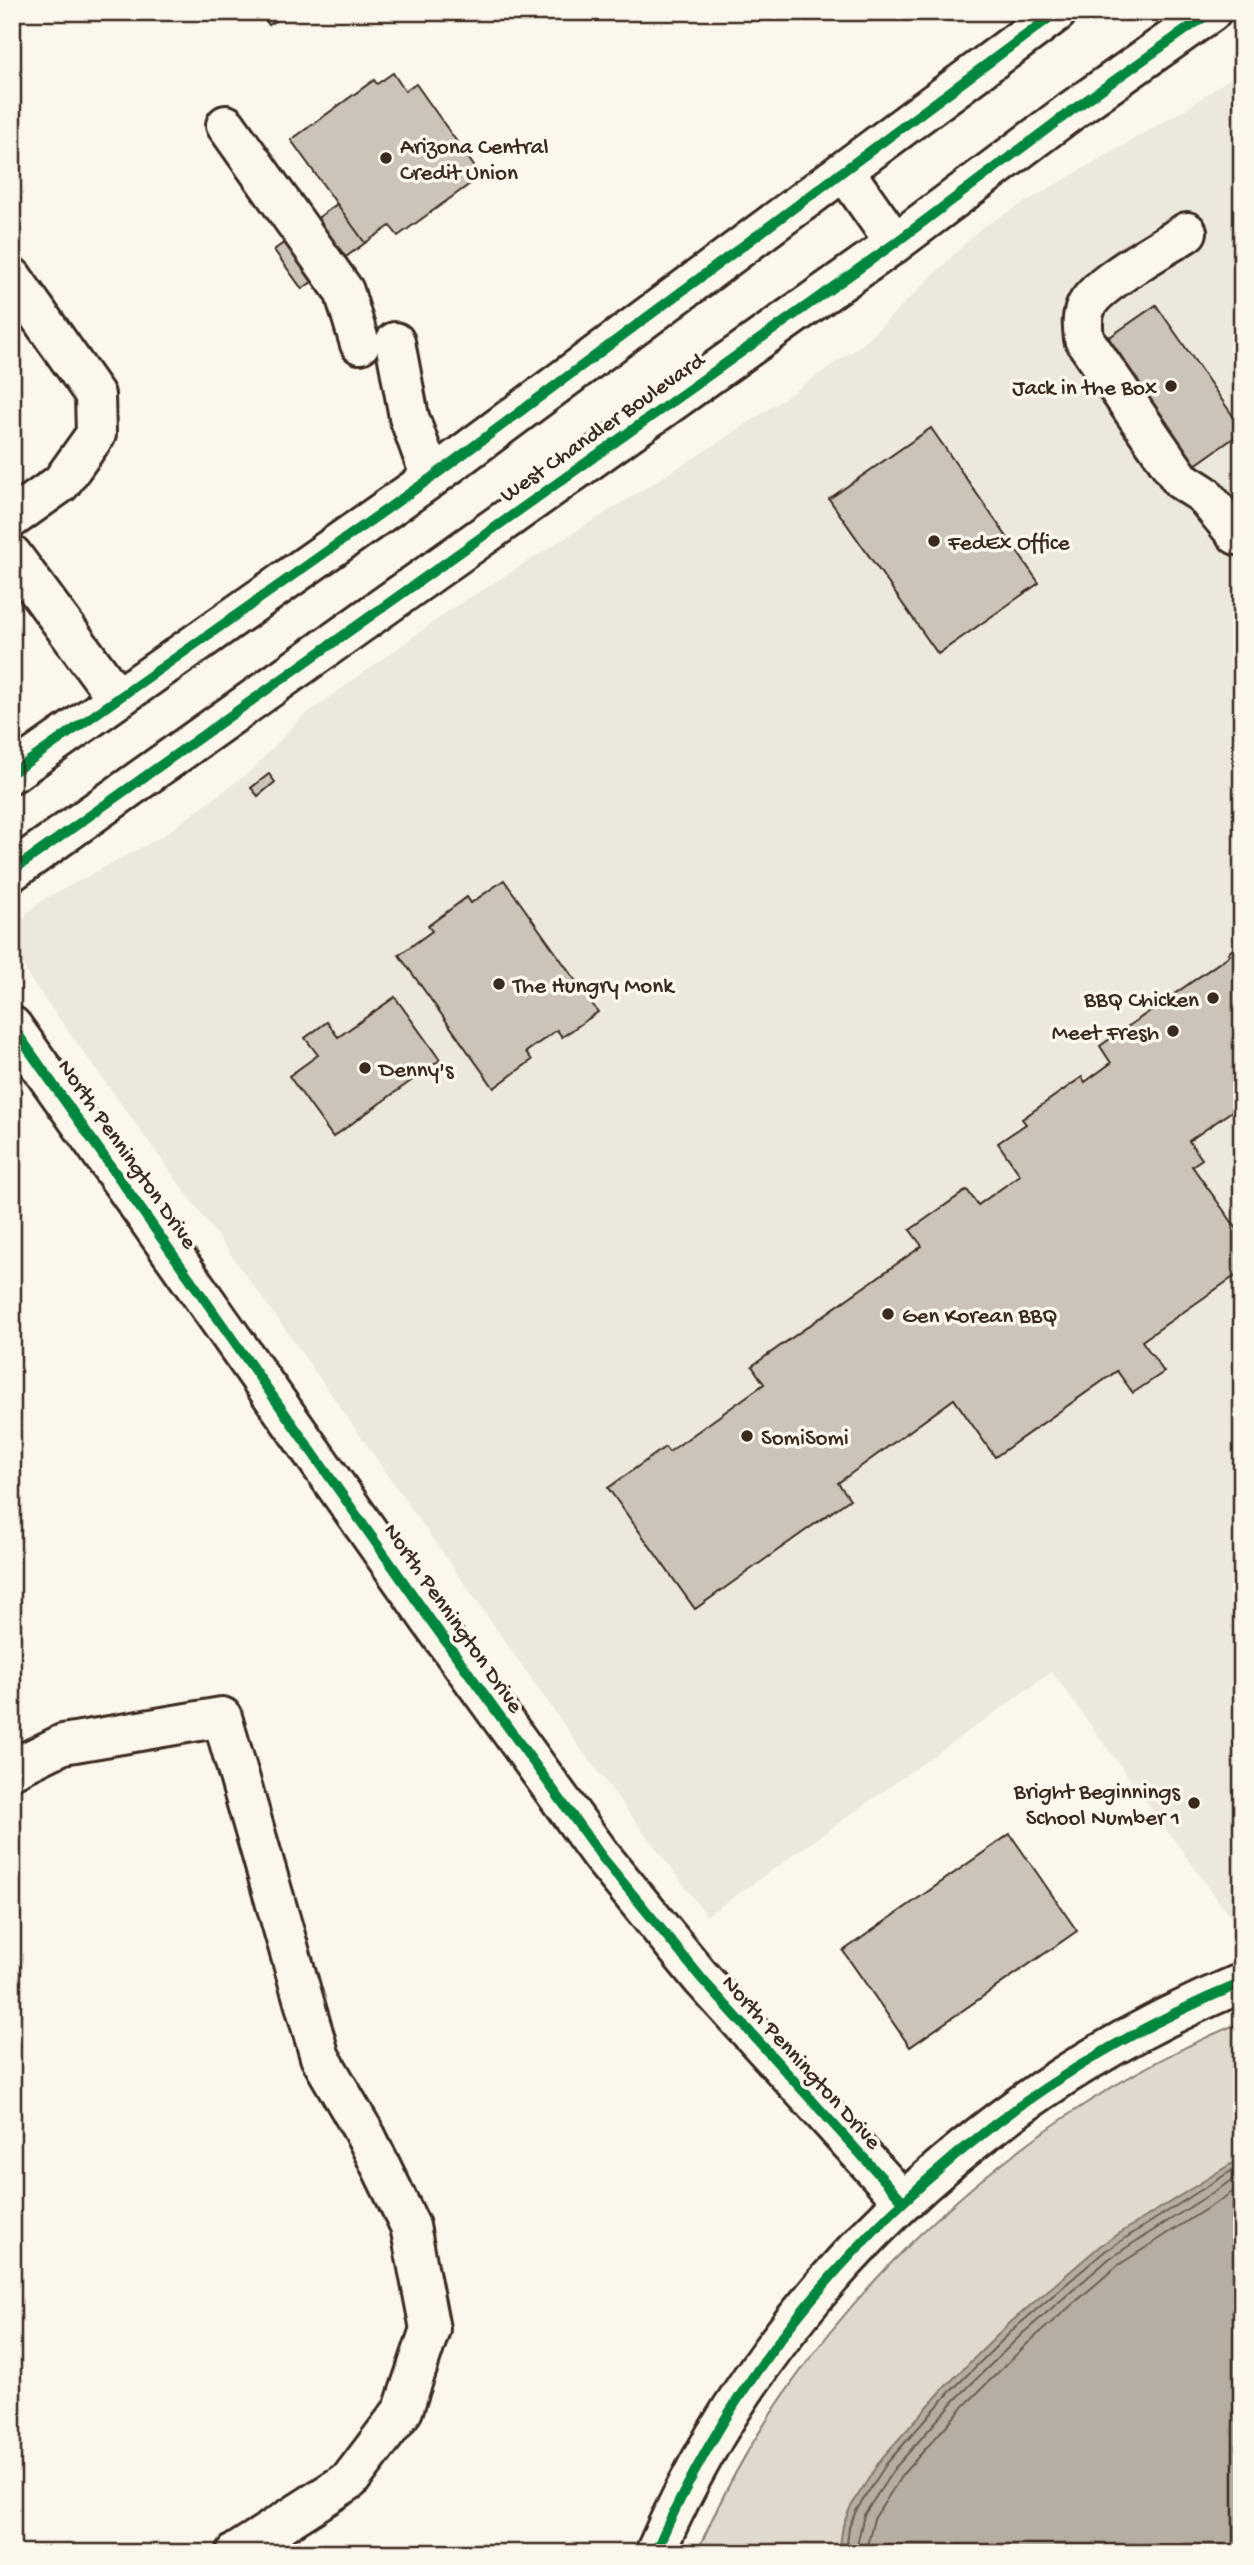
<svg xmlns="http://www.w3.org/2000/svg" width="1254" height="2565" viewBox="0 0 1254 2565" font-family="'Gochi Hand',sans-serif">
  <rect width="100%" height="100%" fill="#fbf7ec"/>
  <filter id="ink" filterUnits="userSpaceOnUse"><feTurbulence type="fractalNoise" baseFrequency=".0143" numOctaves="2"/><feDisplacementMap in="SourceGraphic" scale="14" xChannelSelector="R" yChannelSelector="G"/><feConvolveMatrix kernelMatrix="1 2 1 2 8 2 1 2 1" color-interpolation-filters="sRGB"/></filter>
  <g filter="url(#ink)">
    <!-- built -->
    <path fill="#ede8dd" d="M1242 70V1933L1052 1672 707 1916 578 1745 285 1329 28 976 16 949 19 931 27 913 43 900 163 836 252 770 301 718 453 608 732 434 863 344 981 228 1189 107Z"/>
    <!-- green -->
    <path fill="#dfd9ce" stroke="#8d8276" stroke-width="2" d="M1242 2022V2553H697C794 2320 1009 2117 1242 2022Z"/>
    <!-- water -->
    <path fill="#b6aea2" stroke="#85796d" stroke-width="2" d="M1242 2157V2553H839L843 2525 850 2508 881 2459 944 2388 1011 2322 1101 2245Z"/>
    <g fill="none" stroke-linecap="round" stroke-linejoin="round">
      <!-- shore -->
      <path stroke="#6c5f53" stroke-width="2" d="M846 2553 849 2527 856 2511 887 2463 949 2393 1016 2327 1105 2251 1242 2164
        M855 2553 864 2515 894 2469 956 2399 1022 2334 1110 2258 1242 2174
        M865 2553 874 2519 902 2475 963 2407 1029 2342 1117 2266 1242 2186"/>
    </g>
    <!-- building -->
    <path fill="#ccc4b9" stroke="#3b2a1e" stroke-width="2" d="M260 12H288L269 25Z
      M393 73 405 91 416 84 481 176 398 236 390 226 365 243 291 140 374 80 377 84Z
      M337 204 365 243 302 289 274 250Z
      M1156 305 1242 429V432L1188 470 1101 343Z
      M931 428 1039 583 938 654 829 499Z
      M269 774 275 782 258 796 251 788Z
      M504 880 598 1012 562 1037 557 1030 526 1052 532 1060 494 1088 399 955 432 931 428 926 467 897 471 903Z
      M1242 943V1104L1189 1141 1202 1159 1192 1166 1242 1236V1271L1142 1341 1164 1372 1133 1393 1117 1371 995 1457 954 1399 838 1483 850 1499 695 1609 608 1488 665 1447 669 1452 764 1384 752 1366 922 1246 910 1230 967 1190 978 1205 1020 1175 998 1143 1026 1124 1022 1119 1082 1077 1085 1082 1111 1063 1100 1046 1230 955 1228 953Z
      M395 997 440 1060 333 1137 289 1076 318 1055 305 1038 327 1022 338 1037Z
      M1010 1834 1077 1931 910 2047 843 1951Z"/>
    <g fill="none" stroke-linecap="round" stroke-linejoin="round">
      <defs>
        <path id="minor" d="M226 125 344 291 360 344
          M1187 232C1165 247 1095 284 1086 307 1081 318 1083 328 1084 339L1181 480 1203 494 1237 535
          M12 277 95 395 96 434 61 483 12 518
          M395 342 409 417 431 478
          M12 555 117 698
          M12 1026 431 1621 602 1857 702 1979 903 2201
          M12 1769 63 1744 222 1717 320 2057 366 2136 410 2226 430 2329 403 2410 350 2480 236 2553
          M655 2553C767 2296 983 2089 1242 1983"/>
        <path id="major" d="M845 172 895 243
          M12 773 431 478 1057 12
          M12 871 895 243 1071 111 1211 12"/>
      </defs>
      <!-- minor casing -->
      <use href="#minor" stroke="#3b2a1e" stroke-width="44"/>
      <!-- major casing -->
      <use href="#major" stroke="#3b2a1e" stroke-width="44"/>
      <!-- minor -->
      <use href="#minor" stroke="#fbf7ec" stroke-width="38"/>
      <!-- major -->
      <use href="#major" stroke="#fbf7ec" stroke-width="38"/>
      <defs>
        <path id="cycleway" d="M12 773 431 478 1057 12
          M12 871 895 243 1071 111 1211 12
          M12 1026 431 1621 602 1857 702 1979 903 2201
          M655 2553C767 2296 983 2089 1242 1983"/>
      </defs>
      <!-- cycleway casing -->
      <use href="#cycleway" stroke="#fbf7ec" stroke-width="15"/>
      <!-- cycleway -->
      <use href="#cycleway" stroke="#00873e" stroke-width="10"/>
    </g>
  </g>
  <!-- markers -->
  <g fill="#3b2a1e" stroke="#fbf7ec" stroke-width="2.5">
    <circle cx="386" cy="158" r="7"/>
    <circle cx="1171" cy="386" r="7"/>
    <circle cx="934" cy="541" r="7"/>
    <circle cx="499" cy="984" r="7"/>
    <circle cx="1213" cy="998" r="7"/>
    <circle cx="1173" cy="1031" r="7"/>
    <circle cx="365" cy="1068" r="7"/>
    <circle cx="888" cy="1314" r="7"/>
    <circle cx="747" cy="1436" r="7"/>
    <circle cx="1194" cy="1803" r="7"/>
  </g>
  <g text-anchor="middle" stroke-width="7" stroke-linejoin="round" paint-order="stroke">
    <!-- poi labels -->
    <g font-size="23" fill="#3b2a1e" stroke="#fbf7ec" text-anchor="start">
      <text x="400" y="153">Arizona Central<tspan x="400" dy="26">Credit Union</tspan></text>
      <text x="1157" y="394" text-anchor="end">Jack in the Box</text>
      <text x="948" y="549">FedEx Office</text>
      <text x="513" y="992">The Hungry Monk</text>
      <text x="1199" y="1006" text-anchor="end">BBQ Chicken</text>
      <text x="1159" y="1039" text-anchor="end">Meet Fresh</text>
      <text x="379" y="1076">Denny's</text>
      <text x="902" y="1322">Gen Korean BBQ</text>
      <text x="761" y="1444">SomiSomi</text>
      <text x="1180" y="1798" text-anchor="end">Bright Beginnings<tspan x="1180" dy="26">School Number 1</tspan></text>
    </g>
    <!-- street labels -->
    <g font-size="23" fill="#3b2a1e" stroke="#fbf7ec">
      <text transform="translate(601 426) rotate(-35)" y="8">West Chandler Boulevard</text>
      <text transform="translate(129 1153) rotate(55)" y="8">North Pennington Drive</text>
      <text transform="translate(455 1617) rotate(55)" y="8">North Pennington Drive</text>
      <text transform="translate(803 2061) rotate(48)" y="8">North Pennington Drive</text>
    </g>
  </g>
  <!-- margin -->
  <rect width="1254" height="2565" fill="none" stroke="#fbf7ec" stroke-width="42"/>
  <rect x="21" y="21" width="1212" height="2523" fill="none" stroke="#3b2a1e" stroke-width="2.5" filter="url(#ink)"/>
</svg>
